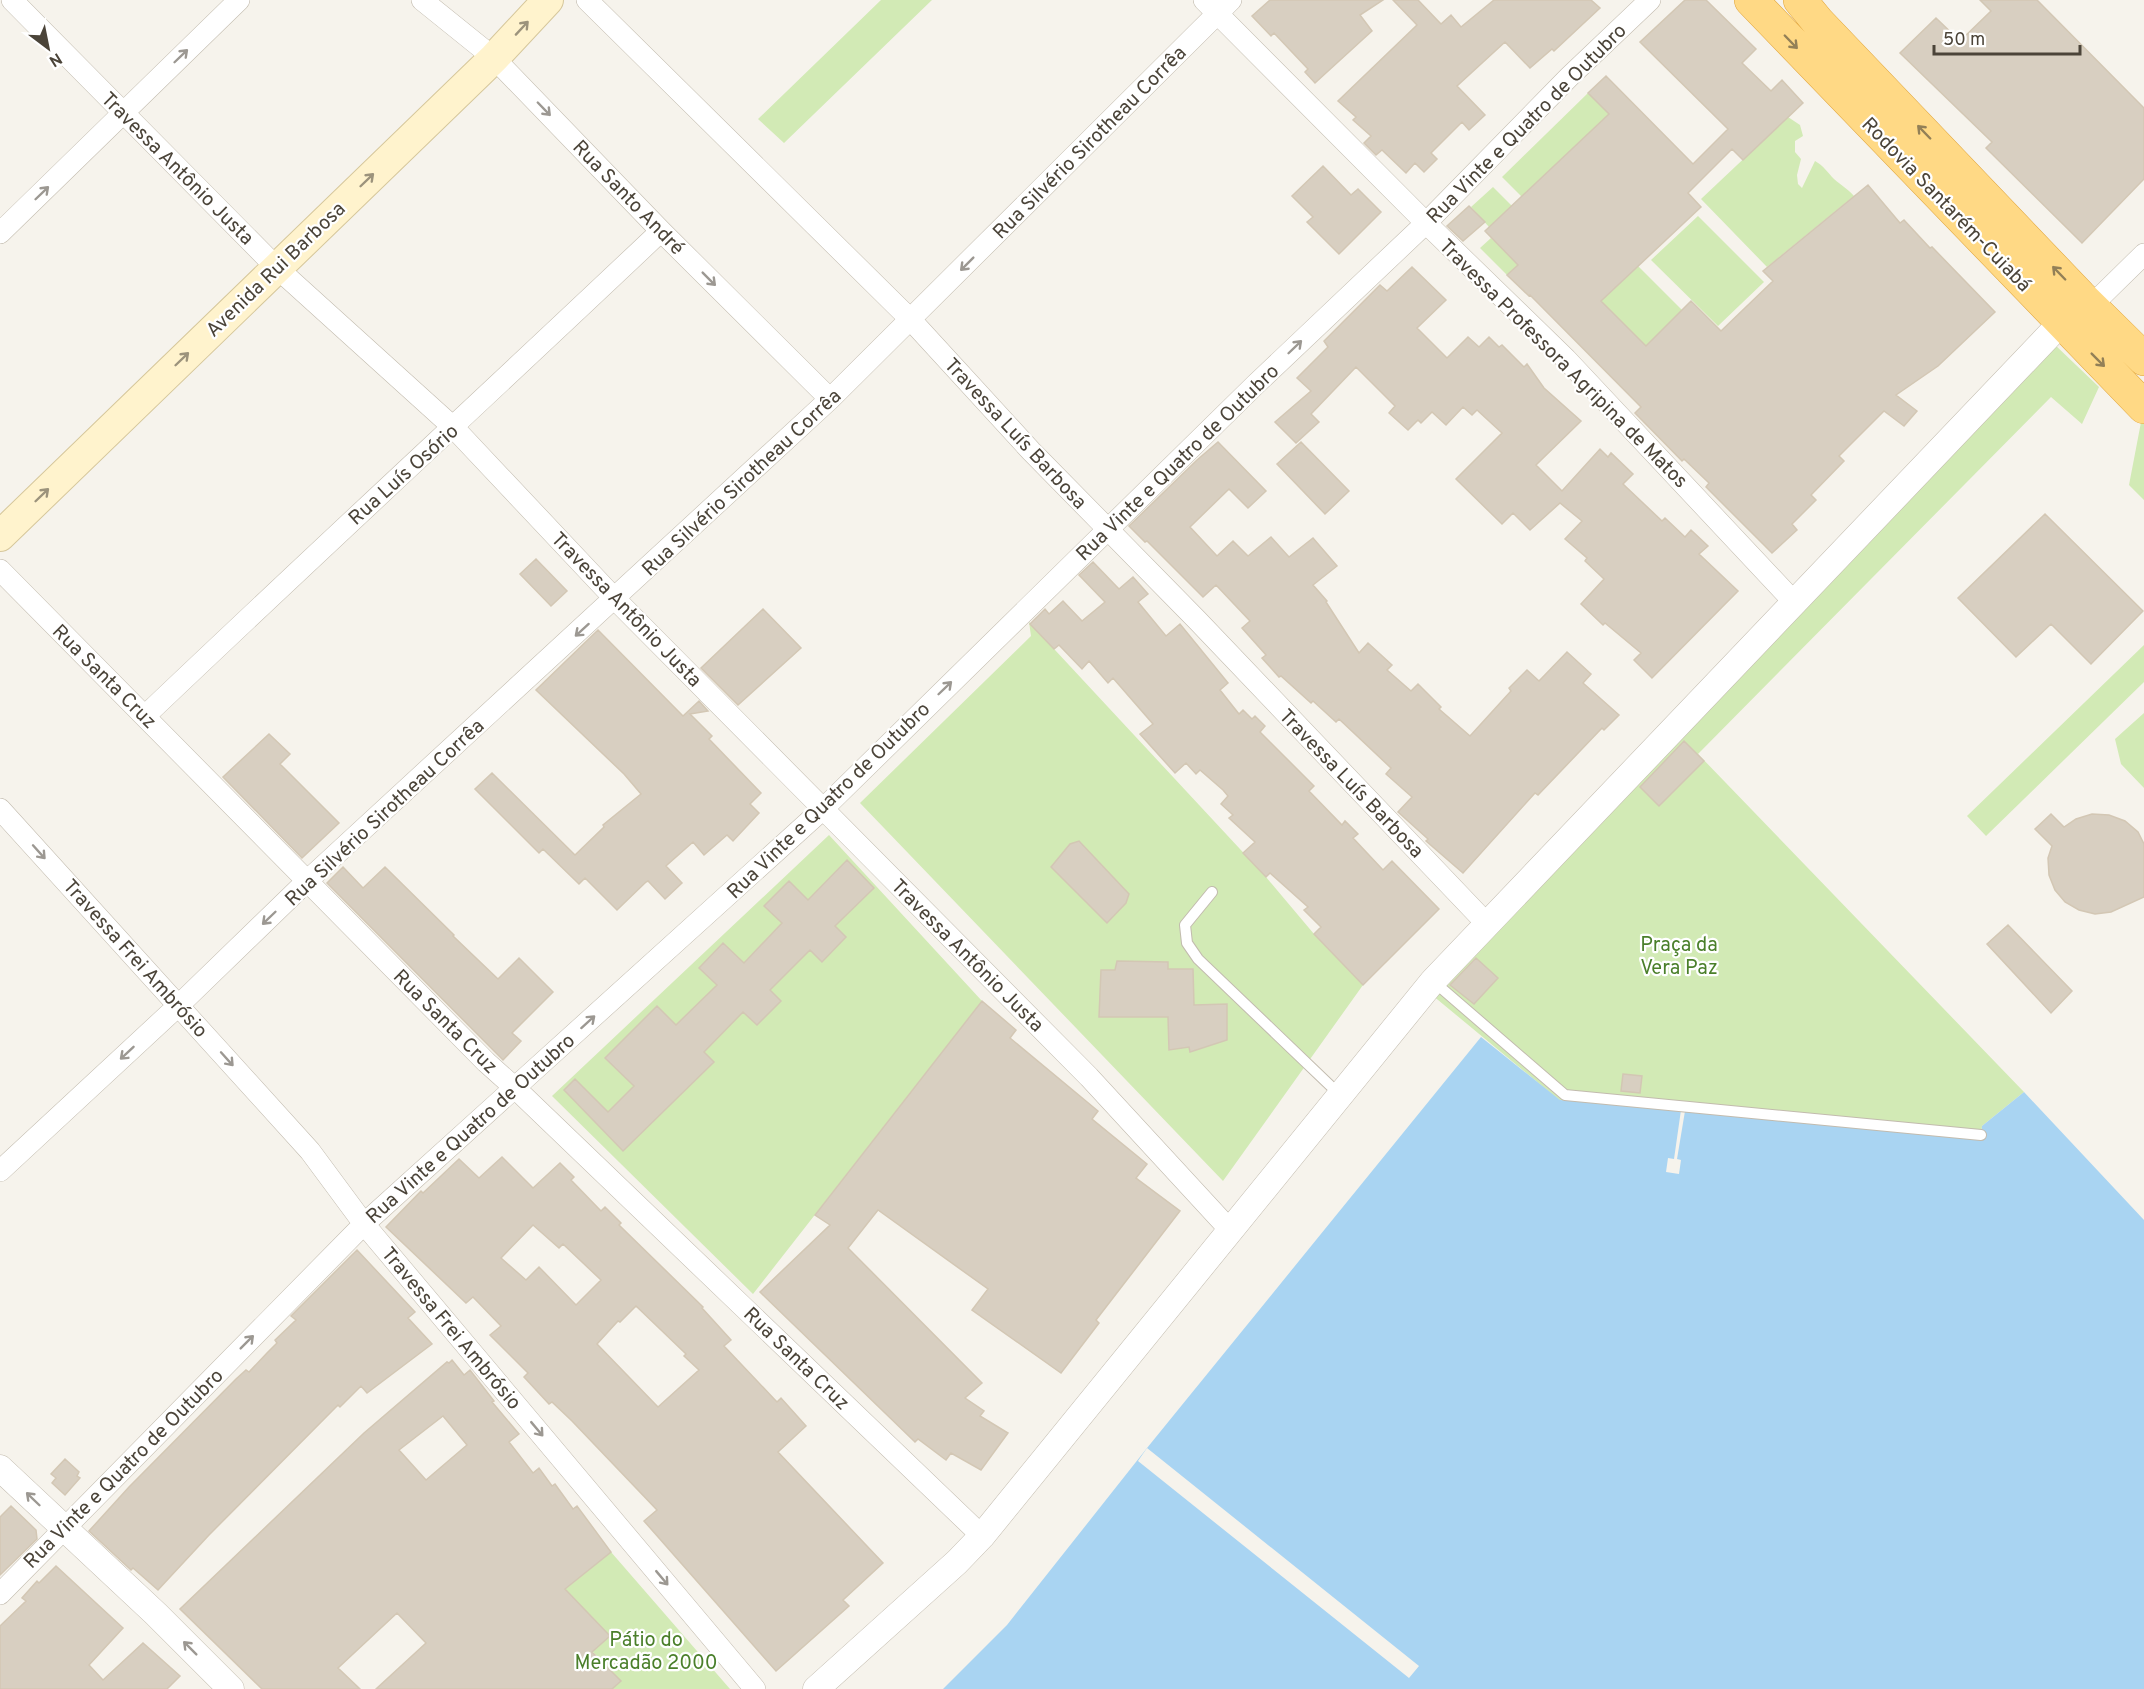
<svg xmlns="http://www.w3.org/2000/svg" width="2144" height="1689" viewBox="0 0 2144 1689" font-family="Overpass,sans-serif">
  <rect width="100%" height="100%" fill="#f6f3ec"/>
  <!-- green -->
  <path fill="#d2eab5" d="M881 0H932L784 143 758 119Z
    M1588 93 1609 114 1522 197 1502 177Z
    M1788 117 1800 125 1803 136 1795 141V152L1801 159 1797 175 1798 184 1802 188 1815 161C1824 166 1828 173 1834 179 1841 185 1848 189 1854 196L1767 267 1701 199Z
    M1493 187 1512 206 1489 227 1471 207Z
    M1698 216 1764 282 1718 326 1651 260Z
    M1491 238 1500 246 1545 240 1507 275 1480 248Z
    M1638 266 1682 310 1646 346 1601 301Z
    M2053 343 2099 387 2082 424 2051 397 1698 754 2024 1092 1982 1126 1981 1136 1559 1100 1432 995Z
    M2142 417 2144 419V500L2129 485Z
    M1029 622 1266 877 1314 934 1363 985 1223 1181 860 803 1031 636Z
    M2144 645V682L1986 836 1967 816Z
    M2144 713V788L2121 764 2115 739Z
    M829 835 982 1001 753 1294 552 1096Z
    M611 1552 730 1689H612L621 1681 592 1651 609 1636 584 1609 549 1602Z"/>
  <!-- water -->
  <path fill="#a9d4f2" d="M1481 1037 1560 1100 1981 1136 1982 1126 2024 1092 2144 1220V1689H943L1007 1625 1147 1448Z"/>
  <!-- pier -->
  <path fill="#f6f3ec" d="M1681 1110 1685 1111 1677 1159 1681 1160 1679 1174 1666 1172 1668 1158 1674 1159Z
    M1147 1448 1419 1666 1409 1678 1138 1461Z"/>
  <!-- building -->
  <path fill="#d8cfc1" stroke="#d3c7b4" stroke-width="1.5" fill-rule="evenodd" d="M1270 0H1383L1360 15 1372 31 1315 83 1305 72 1308 69 1274 33 1271 36 1252 16Z
    M1393 0H1418L1441 24 1451 15 1461 27 1494 0H1591L1600 8 1554 51 1552 49 1530 68 1505 42 1457 86 1485 115 1469 130 1462 122 1431 153 1437 159 1424 172 1415 163 1406 173 1382 150 1376 155 1364 143 1371 136 1353 120 1356 117 1338 101 1417 25Z
    M1685 0H1706L1756 49 1742 63 1771 91 1782 80 1803 103 1743 160 1732 149 1688 193 1701 207 1601 301 1646 346 1691 301 1721 331 1773 281 1763 271 1868 185 1900 223 1904 220 1930 248 1932 247 1995 312 1938 366 1896 395 1917 411 1904 426 1884 411 1839 456 1844 461 1811 495 1816 500 1792 524 1797 530 1772 553 1706 487 1709 483 1684 459 1682 461 1635 413 1641 407 1530 295 1529 296 1507 275 1518 265 1485 231 1609 114 1588 93 1606 76 1693 164 1728 129 1640 42Z
    M1980 0H2037L2144 108V179L2082 243 1986 148 1992 142 1900 53 1936 18 1960 41 1991 11Z
    M1323 166 1351 195 1358 189 1381 212 1339 254 1307 222 1313 217 1292 196Z
    M1469 206 1485 222 1463 241 1447 226Z
    M1412 267 1446 300 1417 328 1447 358 1468 337 1479 347 1489 337 1499 347 1502 345 1524 367 1527 364 1544 388 1581 421 1536 465 1562 491 1600 449 1608 457 1611 453 1633 474 1623 484 1662 521 1665 518 1685 537 1691 530 1708 546 1699 554 1738 591 1652 678 1634 660 1641 653 1605 623 1603 625 1581 604 1604 579 1585 561 1587 558 1565 539 1582 521 1560 503 1530 530 1513 513 1502 524 1456 479 1502 433 1477 410 1472 415 1463 407 1446 425 1432 412 1421 423 1418 420 1408 430 1389 413 1395 406 1356 367 1311 414 1319 422 1296 443 1275 422 1311 391 1297 378 1328 347 1324 341 1380 285 1387 291Z
    M1218 442 1266 491 1248 508 1229 489 1190 527 1217 556 1233 541 1248 556 1271 537 1289 557 1313 538 1337 566 1313 585 1327 601 1326 602 1359 653 1368 643 1392 665 1387 670 1411 691 1418 684 1441 707 1439 709 1470 736 1511 691 1509 688 1527 670 1539 681 1567 652 1591 674 1583 683 1619 715 1604 730 1602 728 1538 795 1535 793 1463 873 1426 841 1428 839 1398 812 1412 797 1386 774 1391 768 1339 719 1336 722 1313 701 1311 703 1281 676 1279 677 1262 658 1266 655 1242 628 1250 621 1216 585 1203 597 1147 541 1145 542 1129 526 1197 460Z
    M1301 442 1349 491 1325 514 1277 464Z
    M2045 514 2143 611 2091 664 2051 624 2016 657 1958 598Z
    M536 559 567 591 551 606 520 574Z
    M1093 562 1119 589 1133 577 1148 594 1138 602 1166 636 1180 624 1228 683 1220 690 1239 714 1243 710 1252 719 1255 716 1265 726 1260 732 1314 786 1309 791 1342 825 1345 821 1358 834 1353 838 1383 870 1392 861 1439 909 1363 985 1314 934 1321 927 1304 910 1308 907 1270 873 1266 877 1243 853 1255 842 1229 818 1233 815 1221 804 1228 796 1223 790 1200 770 1196 774 1186 763 1175 773 1140 734 1153 724 1113 678 1108 683 1089 661 1082 669 1059 645 1054 649 1030 624 1045 609 1049 614 1063 601 1082 621 1105 602 1079 575Z
    M763 609 801 648 738 705 701 668Z
    M598 630 683 716 699 701 708 711 690 714 712 736 709 739 761 793 750 804 759 813 733 841 727 835 704 855 693 842 667 865 666 866 682 883 665 899 648 881 646 882 617 910 585 878 579 884 543 849 539 853 475 789 492 773 575 855 604 827 603 825 641 794 624 774 536 690Z
    M269 734 290 754 280 764 339 823 302 858 223 777Z
    M1684 741 1704 761 1659 806 1640 787Z
    M2051 814 2064 827 2076 819 2092 814 2109 815 2125 821 2138 832 2144 844V897L2111 912 2095 914 2079 910 2065 902 2055 890 2049 875 2048 858 2052 846 2035 829Z
    M1079 841 1129 894 1126 903 1107 923 1051 867 1070 844Z
    M847 860 874 888 835 926 846 937 822 962 810 950 770 990 781 1001 757 1025 743 1012 704 1052 714 1062 623 1151 564 1090 575 1079 608 1112 634 1086 605 1058 657 1006 676 1025 717 985 699 968 723 943 744 963 782 923 764 906 789 881 808 900Z
    M343 867 363 888 385 867 454 935 453 936 498 979 519 958 553 992 512 1033 521 1041 503 1060 327 883Z
    M2008 925 2072 991 2051 1013 1987 944Z
    M1476 958 1498 978 1474 1004 1450 985Z
    M1117 961 1168 962V969H1193L1194 1005 1227 1004V1040L1190 1052 1189 1047 1169 1050 1168 1017H1099L1101 970H1115Z
    M982 1001 1016 1030 1010 1038 1098 1111 1092 1119 1147 1164 1136 1178 1180 1211 1096 1320 1099 1323 1061 1373 972 1310 988 1289 878 1210 848 1248 982 1383 965 1398 984 1411 980 1416 1008 1433 981 1470 951 1453 946 1460 918 1439 915 1442 760 1292 830 1225 815 1215Z
    M1623 1074 1642 1076 1640 1093 1621 1091Z
    M502 1157 533 1188 560 1163 574 1177 571 1180 601 1211 605 1207 621 1223 619 1225 703 1307 702 1308 731 1340 724 1346 777 1402 781 1398 806 1426 778 1452 883 1563 843 1600 849 1606 776 1671 644 1521 657 1510 572 1421 552 1402 549 1404 524 1377 528 1373 490 1335 501 1326 473 1297 466 1303 386 1227 421 1191 423 1193 459 1159 479 1178ZM533 1225 559 1248 563 1244 601 1280 576 1305 539 1267 526 1280 501 1258ZM636 1306 686 1354 684 1356 699 1370 658 1407 597 1344 618 1321 620 1322Z
    M357 1250 415 1312 408 1318 432 1344 367 1393 361 1386 340 1407 338 1405 209 1535 158 1590 133 1568 131 1570 89 1531 129 1487 236 1379 246 1370 249 1372 267 1353 277 1343 275 1340 296 1320 291 1316Z
    M452 1360 464 1375 470 1370 494 1401 492 1402 519 1434 509 1442 533 1473 539 1468 552 1486 555 1484 573 1509 577 1506 611 1552 565 1589 610 1636 592 1652 621 1681 612 1689H376L426 1643 397 1613 338 1668 360 1689H262L180 1609 364 1433 447 1362 449 1363ZM443 1416 467 1445 426 1480 399 1450Z
    M65 1459 79 1472 77 1476 80 1478 65 1495 52 1483 56 1478 51 1474Z
    M11 1506 36 1530 37 1539 0 1575V1517Z
    M56 1566 123 1628 89 1665 103 1680 143 1643 180 1676 167 1689H0V1626L26 1601 22 1598 37 1581 39 1583Z"/>
  <g fill="none" stroke-linecap="round" stroke-linejoin="round">
    <defs>
      <path id="service" d="M1212 892 1185 925 1187 943 1198 959 1340 1095
        M1433 981 1565 1095 1981 1135"/>
      <path id="minor" d="M12 0 276 267 454 428 615 599 1089 1077 1230 1230
        M422 0 494 58 661 231 830 399
        M587 0 911 320 1031 451 1197 620 1487 924
        M1204 0 1426 223 1566 359 1794 602
        M0 233 239 0
        M2091 306 2144 254
        M0 570 486 1062 515 1088 982 1536
        M145 716C316 553 490 393 661 231
        M0 809 310 1151 364 1224 755 1689
        M0 1171 179 1005 307 881 830 399 1231 0
        M0 1594 364 1224 824 808 1255 385 1426 223 1569 77 1650 0"/>
      <path id="tertiary" d="M0 1468 156 1614 231 1689
        M816 1689 957 1562 982 1536 1433 981 2061 323 2078 313"/>
      <path id="secondary" d="M0 536 494 58 548 0"/>
      <path id="trunk" d="M1751 0 2144 407
        M1800 0 1818 22 2080 296 2144 359"/>
    </defs>
    <!-- service casing -->
    <use href="#service" stroke="#c2bbae" stroke-width="12"/>
    <!-- minor casing -->
    <use href="#minor" stroke="#c2bbae" stroke-width="22"/>
    <!-- tertiary casing -->
    <use href="#tertiary" stroke="#c2bbae" stroke-width="27"/>
    <!-- secondary casing -->
    <use href="#secondary" stroke="#d6c79b" stroke-width="32"/>
    <!-- trunk casing -->
    <use href="#trunk" stroke="#e0a43c" stroke-width="34"/>
    <!-- service -->
    <use href="#service" stroke="#fff" stroke-width="10"/>
    <!-- minor -->
    <use href="#minor" stroke="#fff" stroke-width="21"/>
    <!-- tertiary -->
    <use href="#tertiary" stroke="#fff" stroke-width="26"/>
    <!-- secondary -->
    <use href="#secondary" stroke="#fff3cd" stroke-width="30"/>
    <!-- trunk -->
    <use href="#trunk" stroke="#ffd985" stroke-width="33"/>
  </g>
  <!-- one-way arrows -->
  <defs><path id="oneway-shaft" d="M-6 0H5M1.5-3L5.5 0L1.5 3" fill="none" stroke-width="1.6" stroke-linecap="round" stroke-linejoin="round" transform="scale(1.5)"/></defs>
  <g stroke="#9c937c">
    <use href="#oneway-shaft" transform="translate(522 28) rotate(-47)"/>
    <use href="#oneway-shaft" transform="translate(367 180) rotate(-44)"/>
    <use href="#oneway-shaft" transform="translate(182 359) rotate(-44)"/>
    <use href="#oneway-shaft" transform="translate(42 495) rotate(-44)"/>
  </g>
  <g stroke="#938057">
    <use href="#oneway-shaft" transform="translate(1791 42) rotate(46)"/>
    <use href="#oneway-shaft" transform="translate(1924 132) rotate(-134)"/>
    <use href="#oneway-shaft" transform="translate(2059 273) rotate(-134)"/>
    <use href="#oneway-shaft" transform="translate(2098 360) rotate(45)"/>
  </g>
  <g stroke="#9c9892">
    <use href="#oneway-shaft" transform="translate(181 56) rotate(-44)"/>
    <use href="#oneway-shaft" transform="translate(544 109) rotate(46)"/>
    <use href="#oneway-shaft" transform="translate(42 193) rotate(-44)"/>
    <use href="#oneway-shaft" transform="translate(967 264) rotate(135)"/>
    <use href="#oneway-shaft" transform="translate(709 279) rotate(45)"/>
    <use href="#oneway-shaft" transform="translate(1295 347) rotate(-44)"/>
    <use href="#oneway-shaft" transform="translate(582 630) rotate(138)"/>
    <use href="#oneway-shaft" transform="translate(945 688) rotate(-44)"/>
    <use href="#oneway-shaft" transform="translate(39 852) rotate(48)"/>
    <use href="#oneway-shaft" transform="translate(269 918) rotate(136)"/>
    <use href="#oneway-shaft" transform="translate(588 1022) rotate(-42)"/>
    <use href="#oneway-shaft" transform="translate(127 1053) rotate(137)"/>
    <use href="#oneway-shaft" transform="translate(227 1059) rotate(48)"/>
    <use href="#oneway-shaft" transform="translate(247 1342) rotate(-45)"/>
    <use href="#oneway-shaft" transform="translate(537 1429) rotate(50)"/>
    <use href="#oneway-shaft" transform="translate(33 1499) rotate(-136)"/>
    <use href="#oneway-shaft" transform="translate(662 1578) rotate(50)"/>
    <use href="#oneway-shaft" transform="translate(190 1648) rotate(-135)"/>
  </g>
  <g text-anchor="middle" stroke-width="4.5" stroke-linejoin="round" paint-order="stroke">
    <!-- street labels -->
    <g font-size="20" fill="#4b4439" stroke="#fff">
      <text transform="translate(1526 123) rotate(-45)" y="7">Rua Vinte e Quatro de Outubro</text>
      <text transform="translate(1089 142) rotate(-45)" y="7">Rua Silvério Sirotheau Corrêa</text>
      <text transform="translate(178 168) rotate(45)" y="7">Travessa Antônio Justa</text>
      <text transform="translate(629 197) rotate(46)" y="7">Rua Santo André</text>
      <text transform="translate(1947 204) rotate(46)" y="7">Rodovia Santarém-Cuiabá</text>
      <text transform="translate(275 269) rotate(-44)" y="7">Avenida Rui Barbosa</text>
      <text transform="translate(1564 363) rotate(45)" y="7">Travessa Professora Agripina de Matos</text>
      <text transform="translate(1016 433) rotate(47)" y="7">Travessa Luís Barbosa</text>
      <text transform="translate(1177 462) rotate(-44)" y="7">Rua Vinte e Quatro de Outubro</text>
      <text transform="translate(403 474) rotate(-42)" y="7">Rua Luís Osório</text>
      <text transform="translate(741 482) rotate(-43)" y="7">Rua Silvério Sirotheau Corrêa</text>
      <text transform="translate(627 609) rotate(46)" y="7">Travessa Antônio Justa</text>
      <text transform="translate(105 676) rotate(45)" y="7">Rua Santa Cruz</text>
      <text transform="translate(1352 783) rotate(46)" y="7">Travessa Luís Barbosa</text>
      <text transform="translate(828 800) rotate(-44)" y="7">Rua Vinte e Quatro de Outubro</text>
      <text transform="translate(384 812) rotate(-43)" y="7">Rua Silvério Sirotheau Corrêa</text>
      <text transform="translate(968 955) rotate(45)" y="7">Travessa Antônio Justa</text>
      <text transform="translate(136 958) rotate(48)" y="7">Travessa Frei Ambrósio</text>
      <text transform="translate(446 1021) rotate(45)" y="7">Rua Santa Cruz</text>
      <text transform="translate(470 1128) rotate(-42)" y="7">Rua Vinte e Quatro de Outubro</text>
      <text transform="translate(452 1328) rotate(50)" y="7">Travessa Frei Ambrósio</text>
      <text transform="translate(797 1358) rotate(44)" y="7">Rua Santa Cruz</text>
      <text transform="translate(123 1468) rotate(-45)" y="7">Rua Vinte e Quatro de Outubro</text>
    </g>
    <!-- park labels -->
    <g font-size="20" fill="#4a7f2a" stroke="#fff">
      <text x="1679" y="951">Praça da<tspan x="1679" dy="23">Vera Paz</tspan></text>
      <text x="646" y="1646">Pátio do<tspan x="646" dy="23">Mercadão 2000</tspan></text>
    </g>
  </g>
  <!-- north arrow -->
  <g transform="translate(48 48) rotate(148)" stroke="#ffffff" stroke-width="4.5" paint-order="stroke">
  <path d="M0-4.5L10 22L0 15L-10 22Z" fill="#4b4439"/>
  <text y="-9" font-size="16" font-weight="bold" text-anchor="middle" fill="#4b4439">N</text>
  </g>
  <!-- scale -->
  <path d="M1934 45v9h146v-9" fill="none" stroke="#4b4439" stroke-width="3"/>
  <text x="1943" y="45" font-size="18" fill="#4b4439" stroke="#ffffff" stroke-width="4.5" paint-order="stroke">50 m</text>
</svg>
